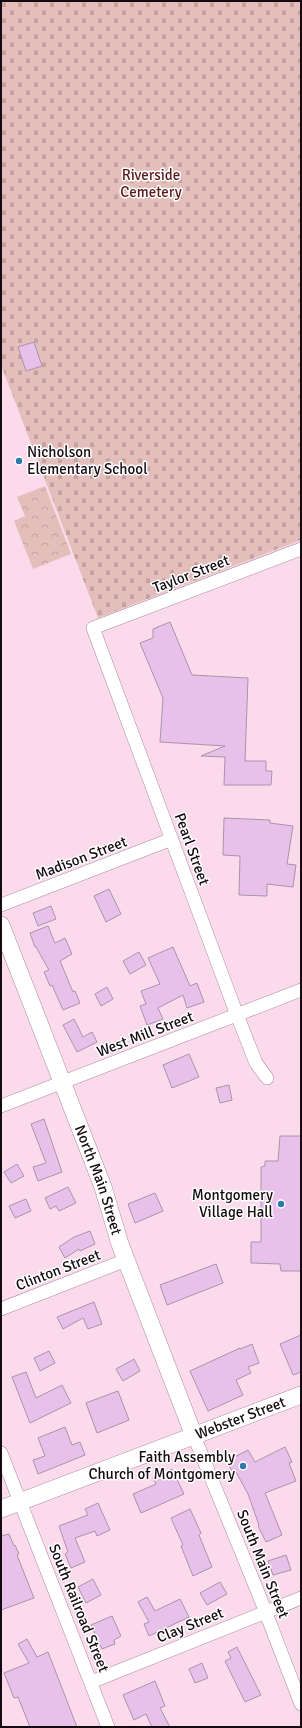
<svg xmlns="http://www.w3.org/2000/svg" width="302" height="1728" viewBox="0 0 302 1728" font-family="Signika,sans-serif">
  <defs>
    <pattern id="cemetery-stones" width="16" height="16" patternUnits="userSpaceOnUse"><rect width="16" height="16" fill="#e4bebb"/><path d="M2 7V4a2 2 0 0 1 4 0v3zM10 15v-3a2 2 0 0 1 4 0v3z" fill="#c3a2a0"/></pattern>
    <pattern id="park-crowns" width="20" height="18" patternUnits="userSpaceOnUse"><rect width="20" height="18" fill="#e4bebb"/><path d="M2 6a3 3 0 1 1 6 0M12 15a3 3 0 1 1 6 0" fill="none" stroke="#c3a2a0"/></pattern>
  </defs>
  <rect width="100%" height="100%" fill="#fbdaec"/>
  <!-- cemetery -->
  <path fill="url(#cemetery-stones)" d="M1 1H301V540L98 618 1 365Z"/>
  <!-- park -->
  <path fill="url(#park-crowns)" d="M45 486 71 554 33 569 14 521 25 516 17 497Z"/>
  <!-- building -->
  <path fill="#e8c1eb" stroke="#aa93ab" d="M34 342 42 366 26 371 18 347Z
    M170 622 192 675 248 678 245 761H266V771H272L271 785H224L225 757 201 756 225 746 160 742 163 698 140 643 153 638V629Z
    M224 818 270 820V823L293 826 287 864 296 865 293 887 267 884V896L239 895 240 856 223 855Z
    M109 889 121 914 106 922 94 896Z
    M51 906 56 919 38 926 33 913Z
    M48 926 55 943 65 938 72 954 60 961 73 992 75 991 80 1003 63 1010 52 985 50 986 44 972 49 970 36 947H35L30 933Z
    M173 947 190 986 197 983 204 1002 187 1008 183 995 158 1008 163 1019 147 1025 140 1006 146 1004 141 991 160 984 148 958Z
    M139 952 146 965 130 974 123 961Z
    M107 987 113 999 101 1006 95 994Z
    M74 1019 83 1037 92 1032 97 1042 77 1052 63 1025Z
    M189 1054 199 1077 172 1088 163 1065Z
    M229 1085 232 1100 220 1103 216 1088Z
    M44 1119 62 1172 38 1181 33 1167 46 1163 31 1124Z
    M280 1136H301V1271H281L280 1264 251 1263V1242H261V1167L265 1166V1161H278Z
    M17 1164 24 1176 11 1183 4 1172Z
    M68 1187 76 1203 59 1211 56 1206 50 1209 45 1198Z
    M155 1193 163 1211 135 1223 128 1204Z
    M26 1199 31 1211 15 1218 9 1206Z
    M90 1231 95 1244 80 1251 79 1249 65 1258 59 1247 74 1237Z
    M216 1264 223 1283 167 1305 160 1285Z
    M94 1302 102 1324 88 1329 83 1318 63 1329 57 1317Z
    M301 1335V1372L293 1375 280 1344Z
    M252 1344 259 1363 248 1367 251 1373 236 1380 243 1395 208 1411 190 1371 240 1348V1349Z
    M49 1351 55 1363 40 1371 34 1358Z
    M134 1359 140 1371 123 1381 116 1369Z
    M26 1372 36 1398 62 1385 71 1403 30 1423 12 1377Z
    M118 1391 129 1420 97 1433 86 1403Z
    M65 1427 72 1445 80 1442 85 1455 38 1474 33 1460 45 1456 38 1438Z
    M285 1447 292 1462 289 1463 296 1481 265 1493 282 1535 266 1542 258 1526 259 1525 248 1494 235 1470 232 1472 227 1461 248 1450 255 1462Z
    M172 1469 184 1494 141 1513 133 1494 156 1484 153 1478Z
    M98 1503 110 1530 97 1536 95 1531 75 1538 85 1562 71 1568 65 1554 68 1552 59 1526 88 1515 85 1509Z
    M190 1509 201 1533 199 1535 212 1567 193 1576 181 1546 183 1545 171 1518Z
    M9 1534 14 1546 15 1545 19 1554 17 1555 34 1598 1 1610V1536Z
    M286 1555 291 1570 273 1575 268 1561Z
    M93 1579 101 1595 86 1603 78 1587Z
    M220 1582 227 1594 207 1605 200 1593Z
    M147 1597 155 1611 180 1599 189 1617 149 1636 144 1624 149 1622 138 1602Z
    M112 1616 121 1636 114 1640 115 1644 102 1649 91 1625Z
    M27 1639 37 1657 48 1652 77 1727H30L18 1697 14 1698 4 1673 29 1663 18 1644Z
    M237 1647 261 1695 245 1702 225 1661 231 1658 228 1652Z
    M202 1663 208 1678 195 1683 189 1669Z
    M155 1681 165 1706 160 1708 170 1727H152L146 1714 134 1720 123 1695Z"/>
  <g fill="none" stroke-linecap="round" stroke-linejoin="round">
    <defs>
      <path id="minor" d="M1 905 172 839
        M267 1078 256 1063 237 1015 93 628 301 549
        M1 1106 301 990
        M1 1309 126 1260
        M194 1436 259 1595 301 1704
        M1 1453 108 1727
        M91 1682 301 1598"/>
      <g id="tertiary">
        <path id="s1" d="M1 925 103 1187 120 1244 194 1436"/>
        <path id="s2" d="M1 1509 301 1395"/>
      </g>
    </defs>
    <!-- minor casing -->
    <use href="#minor" stroke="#aa8b9c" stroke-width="14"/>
    <!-- tertiary casing -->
    <use href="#tertiary" stroke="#aa8b9c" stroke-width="18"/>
    <!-- minor -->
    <use href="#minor" stroke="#fff" stroke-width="13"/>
    <!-- tertiary -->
    <use href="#tertiary" stroke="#fff" stroke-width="17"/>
  </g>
  <!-- markers -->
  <g fill="#3179ad" stroke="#fff" stroke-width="1.5">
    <circle cx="19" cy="461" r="4"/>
    <circle cx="281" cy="1204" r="4"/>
    <circle cx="243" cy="1466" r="4"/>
  </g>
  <g text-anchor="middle" stroke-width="3" stroke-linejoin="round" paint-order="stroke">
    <!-- park labels -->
    <g font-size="15" fill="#5e1819" stroke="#fff">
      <text x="151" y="180">Riverside<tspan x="151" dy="17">Cemetery</tspan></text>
    </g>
    <!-- poi labels -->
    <g font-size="15" fill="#140a10" stroke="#fff" text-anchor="end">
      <text x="27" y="457" text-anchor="start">Nicholson<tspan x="27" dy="17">Elementary School</tspan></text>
      <text x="273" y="1200">Montgomery<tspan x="273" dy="17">Village Hall</tspan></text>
      <text x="235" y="1462">Faith Assembly<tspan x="235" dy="17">Church of Montgomery</tspan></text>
    </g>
    <!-- street labels -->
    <g font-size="15" fill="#140a10" stroke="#fff">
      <text transform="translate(191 574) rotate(-21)" y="5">Taylor Street</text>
      <text transform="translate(192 849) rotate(70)" y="5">Pearl Street</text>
      <text transform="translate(81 858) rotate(-21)" y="5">Madison Street</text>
      <text transform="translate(145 1034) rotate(-21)" y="5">West Mill Street</text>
      <text dy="5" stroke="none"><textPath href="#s1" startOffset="273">North Main Street</textPath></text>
      <text transform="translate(58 1270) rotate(-21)" y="5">Clinton Street</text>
      <text dy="5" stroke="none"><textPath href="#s2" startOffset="256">Webster Street</textPath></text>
      <text transform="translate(263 1564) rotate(68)" y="5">South Main Street</text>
      <text transform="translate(79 1608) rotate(68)" y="5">South Railroad Street</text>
      <text transform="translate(190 1625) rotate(-22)" y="5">Clay Street</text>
    </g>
  </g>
  <!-- border -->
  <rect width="302" height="1728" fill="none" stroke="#140a10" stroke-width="4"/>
</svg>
